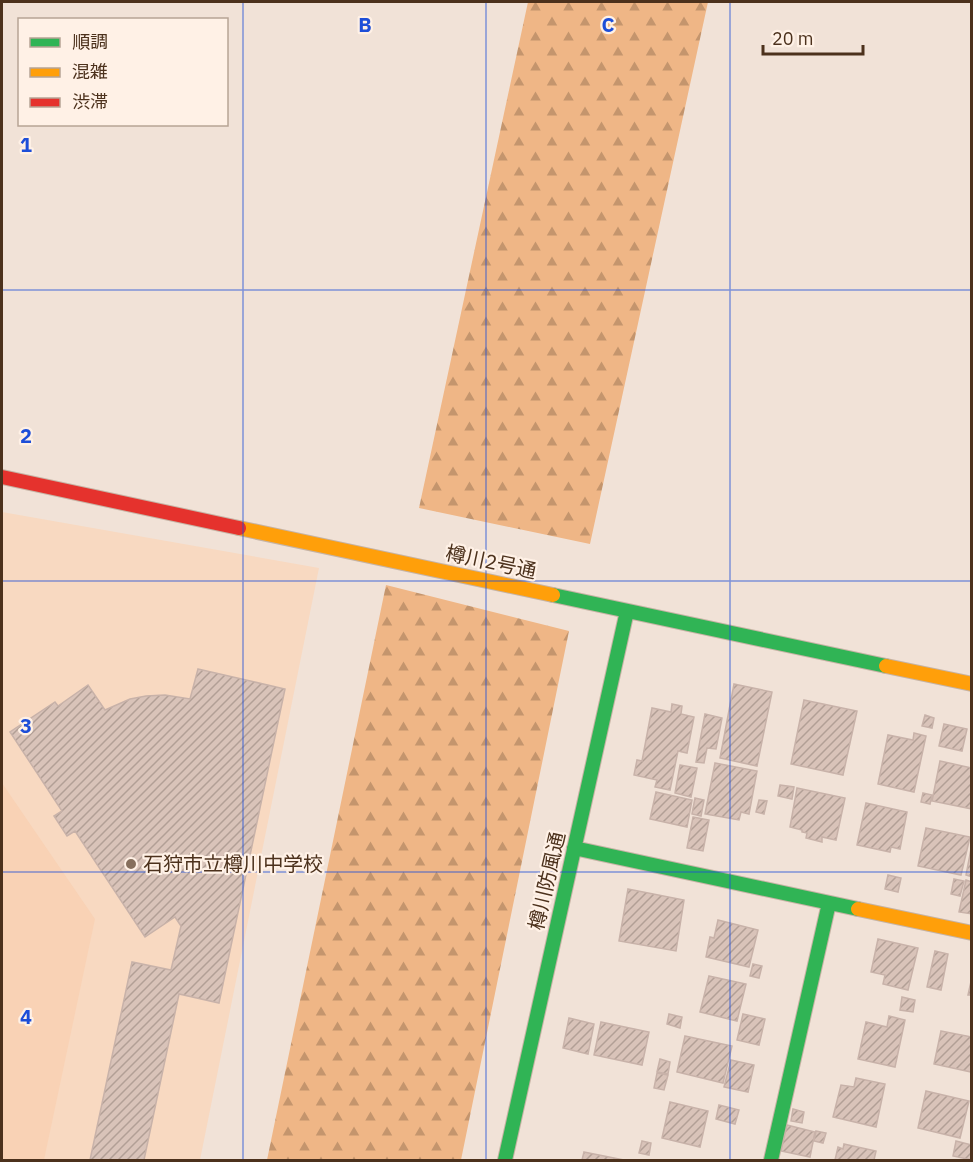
<svg xmlns="http://www.w3.org/2000/svg" width="973" height="1162" viewBox="0 0 973 1162" font-family="'IBM Plex Sans','Noto Sans JP',sans-serif">
  <defs>
    <pattern id="forest-firs" width="22" height="20" patternUnits="userSpaceOnUse" patternTransform="scale(1.5)"><rect width="22" height="20" fill="#efb686"/><path d="M5 1l3.5 6h-7zM16 11l3.5 6h-7z" fill="#c4956d"/></pattern>
    <pattern id="building-hatch" width="6" height="6" patternUnits="userSpaceOnUse" patternTransform="scale(1.5)"><rect width="6" height="6" fill="#d9c3b9"/><path d="M-1 1l2-2M0 6l6-6M5 7l2-2" fill="none" stroke="#b29f96"/></pattern>
  </defs>
  <rect width="100%" height="100%" fill="#f1e2d7"/>
  <!-- built -->
  <path fill="#f8d9c1" d="M2 512 319 568 200 1160H2Z"/>
  <!-- forest -->
  <path fill="url(#forest-firs)" d="M528 2H708L590 544 419 508Z
    M386 585 569 631 461 1160H267Z"/>
  <!-- pitch -->
  <path fill="#f9d2b5" d="M2 783 95 919 44 1160H2Z"/>
  <!-- building -->
  <path fill="url(#building-hatch)" stroke="#c8b2a9" stroke-width="1.5" d="M198 669 285 689 219 1003 179 994 144 1160H90L132 962 171 970 181 926 175 917 145 937 75 831 67 836 54 816 62 811 10 732 55 702 58 706 88 685 105 710 130 699 146 696 165 695 190 699Z
    M734 684 772 692 757 766 720 758Z
    M804 700 857 711 843 775 791 764Z
    M672 704 682 706 681 714 694 717 687 753 678 751 670 790 655 787 657 780 634 775 637 760 642 761 652 708 671 712Z
    M705 714 722 718 716 749 707 748 704 763 696 762Z
    M925 715 934 718 932 728 922 726Z
    M944 724 967 729 962 751 939 746Z
    M914 733 926 736 914 792 878 784 888 735 913 740Z
    M940 761 972 768V809L932 801Z
    M715 763 757 771 749 814 741 812 739 820 705 814Z
    M680 765 697 768 691 797 675 793Z
    M780 785 794 787 792 799 778 796Z
    M797 788 845 798 836 840 822 837V842L806 838 807 833 802 832V830L790 827Z
    M656 792 692 800 687 827 650 819Z
    M923 793 932 795 930 804 921 802Z
    M695 798 704 800 701 816 692 814Z
    M759 800 767 801 764 814 756 812Z
    M866 803 907 812 900 849 891 847 890 852 857 845Z
    M693 817 709 820 703 851 687 848Z
    M926 828 970 837 961 875 918 866Z
    M971 849H972V877L966 875Z
    M888 875 901 878 898 892 885 889Z
    M954 879 964 881 960 896 951 894Z
    M966 880 972 882V914L959 912Z
    M628 889 684 900 676 951 619 941Z
    M718 920 758 930 749 967 706 957 710 937 714 938Z
    M878 939 918 948 908 990 883 984 885 975 871 972Z
    M935 951 948 954 941 990 927 987Z
    M753 964 762 966 759 978 750 976Z
    M709 976 746 984 737 1021 700 1012Z
    M972 977V995H968Z
    M902 997 915 1000 913 1012 900 1010Z
    M669 1014 682 1017 680 1028 667 1024Z
    M743 1014 765 1019 759 1045 737 1040Z
    M889 1016 905 1020 895 1067 858 1059 866 1022 887 1027Z
    M569 1018 594 1024 588 1054 563 1048Z
    M601 1022 649 1032 642 1065 594 1055Z
    M941 1031 972 1037 971 1072 934 1064Z
    M685 1036 732 1046 723 1083 677 1072Z
    M660 1059 670 1062 668 1074 657 1072Z
    M731 1060 754 1065 748 1092 724 1087Z
    M657 1073 668 1075 664 1090 654 1088Z
    M856 1078 885 1084 876 1127 833 1117 841 1085 854 1087Z
    M926 1091 969 1101 960 1138 918 1128Z
    M670 1102 708 1111 700 1147 662 1138Z
    M719 1105 739 1110 735 1124 716 1119Z
    M793 1109 804 1112 802 1123 791 1121Z
    M787 1125 815 1132 810 1157 781 1151Z
    M816 1131 826 1133 823 1143 814 1141Z
    M642 1141 651 1143 649 1155 639 1153Z
    M956 1141 972 1145V1160L953 1156Z
    M844 1144 876 1151 874 1160H835L838 1147 843 1149Z
    M584 1152 624 1160H582Z"/>
  <g fill="none" stroke-linecap="round" stroke-linejoin="round">
    <defs>
      <path id="fast" d="M553 595 886 666
        M574 848 858 909
        M505 1160 627 611
        M771 1160 829 903"/>
      <path id="slow" d="M239 528 553 595
        M886 666 972 684
        M858 909 972 933"/>
      <path id="jam" d="M2 477 239 528"/>
    </defs>
    <!-- fast casing -->
    <use href="#fast" stroke="#c6b3a4" stroke-width="16"/>
    <!-- slow casing -->
    <use href="#slow" stroke="#c6b3a4" stroke-width="16"/>
    <!-- jam casing -->
    <use href="#jam" stroke="#c6b3a4" stroke-width="16"/>
    <!-- fast -->
    <use href="#fast" stroke="#30b455" stroke-width="14"/>
    <!-- slow -->
    <use href="#slow" stroke="#ff9f0a" stroke-width="14"/>
    <!-- jam -->
    <use href="#jam" stroke="#e5322d" stroke-width="14"/>
  </g>
  <!-- grid -->
  <path fill="none" stroke="#1d4ed8" stroke-width="1.5" stroke-opacity="0.55" d="M243 2V1160M486 2V1160M730 2V1160M2 290H972M2 581H972M2 872H972"/>
  <!-- markers -->
  <circle fill="#866f5d" stroke="#fff1e6" stroke-width="2" cx="131" cy="864" r="6"/>
  <g text-anchor="middle" stroke-width="4.5" stroke-linejoin="round" paint-order="stroke">
    <!-- street labels -->
    <g font-size="20" fill="#4c311c" stroke="#fff1e6">
      <text transform="translate(491 562) rotate(12)" y="7">樽川2号通</text>
      <text transform="translate(547 881) rotate(-77)" y="7">樽川防風通</text>
    </g>
    <!-- poi labels -->
    <g font-size="20" fill="#4c311c" stroke="#fff1e6" text-anchor="start">
      <text x="143" y="871">石狩市立樽川中学校</text>
    </g>
  </g>
  <g font-size="20" text-anchor="middle" font-weight="bold" fill="#1d4ed8" stroke="#fff1e6" stroke-width="4.5" stroke-linejoin="round" paint-order="stroke">
    <text x="365" y="32">B</text>
    <text x="608" y="32">C</text>
    <text x="26" y="152">1</text>
    <text x="26" y="443">2</text>
    <text x="26" y="733">3</text>
    <text x="26" y="1024">4</text>
  </g>
  <!-- border -->
  <rect width="973" height="1162" fill="none" stroke="#4c311c" stroke-width="6"/>
  <!-- legend -->
  <rect x="18" y="18" width="210" height="108" fill="#fff1e6" stroke="#b7a495" stroke-width="1.5"/>
  <rect x="30" y="38" width="30" height="9" fill="#30b455" stroke="#b7a495" stroke-width="1.5"/>
  <text x="72" y="48" font-size="18" fill="#4c311c">順調</text>
  <rect x="30" y="68" width="30" height="9" fill="#ff9f0a" stroke="#b7a495" stroke-width="1.5"/>
  <text x="72" y="78" font-size="18" fill="#4c311c">混雑</text>
  <rect x="30" y="98" width="30" height="9" fill="#e5322d" stroke="#b7a495" stroke-width="1.5"/>
  <text x="72" y="108" font-size="18" fill="#4c311c">渋滞</text>
  <!-- scale -->
  <path d="M763 45v9h100v-9" fill="none" stroke="#4c311c" stroke-width="3"/>
  <text x="772" y="45" font-size="18" fill="#4c311c" stroke="#fff1e6" stroke-width="4.5" paint-order="stroke">20 m</text>
</svg>
